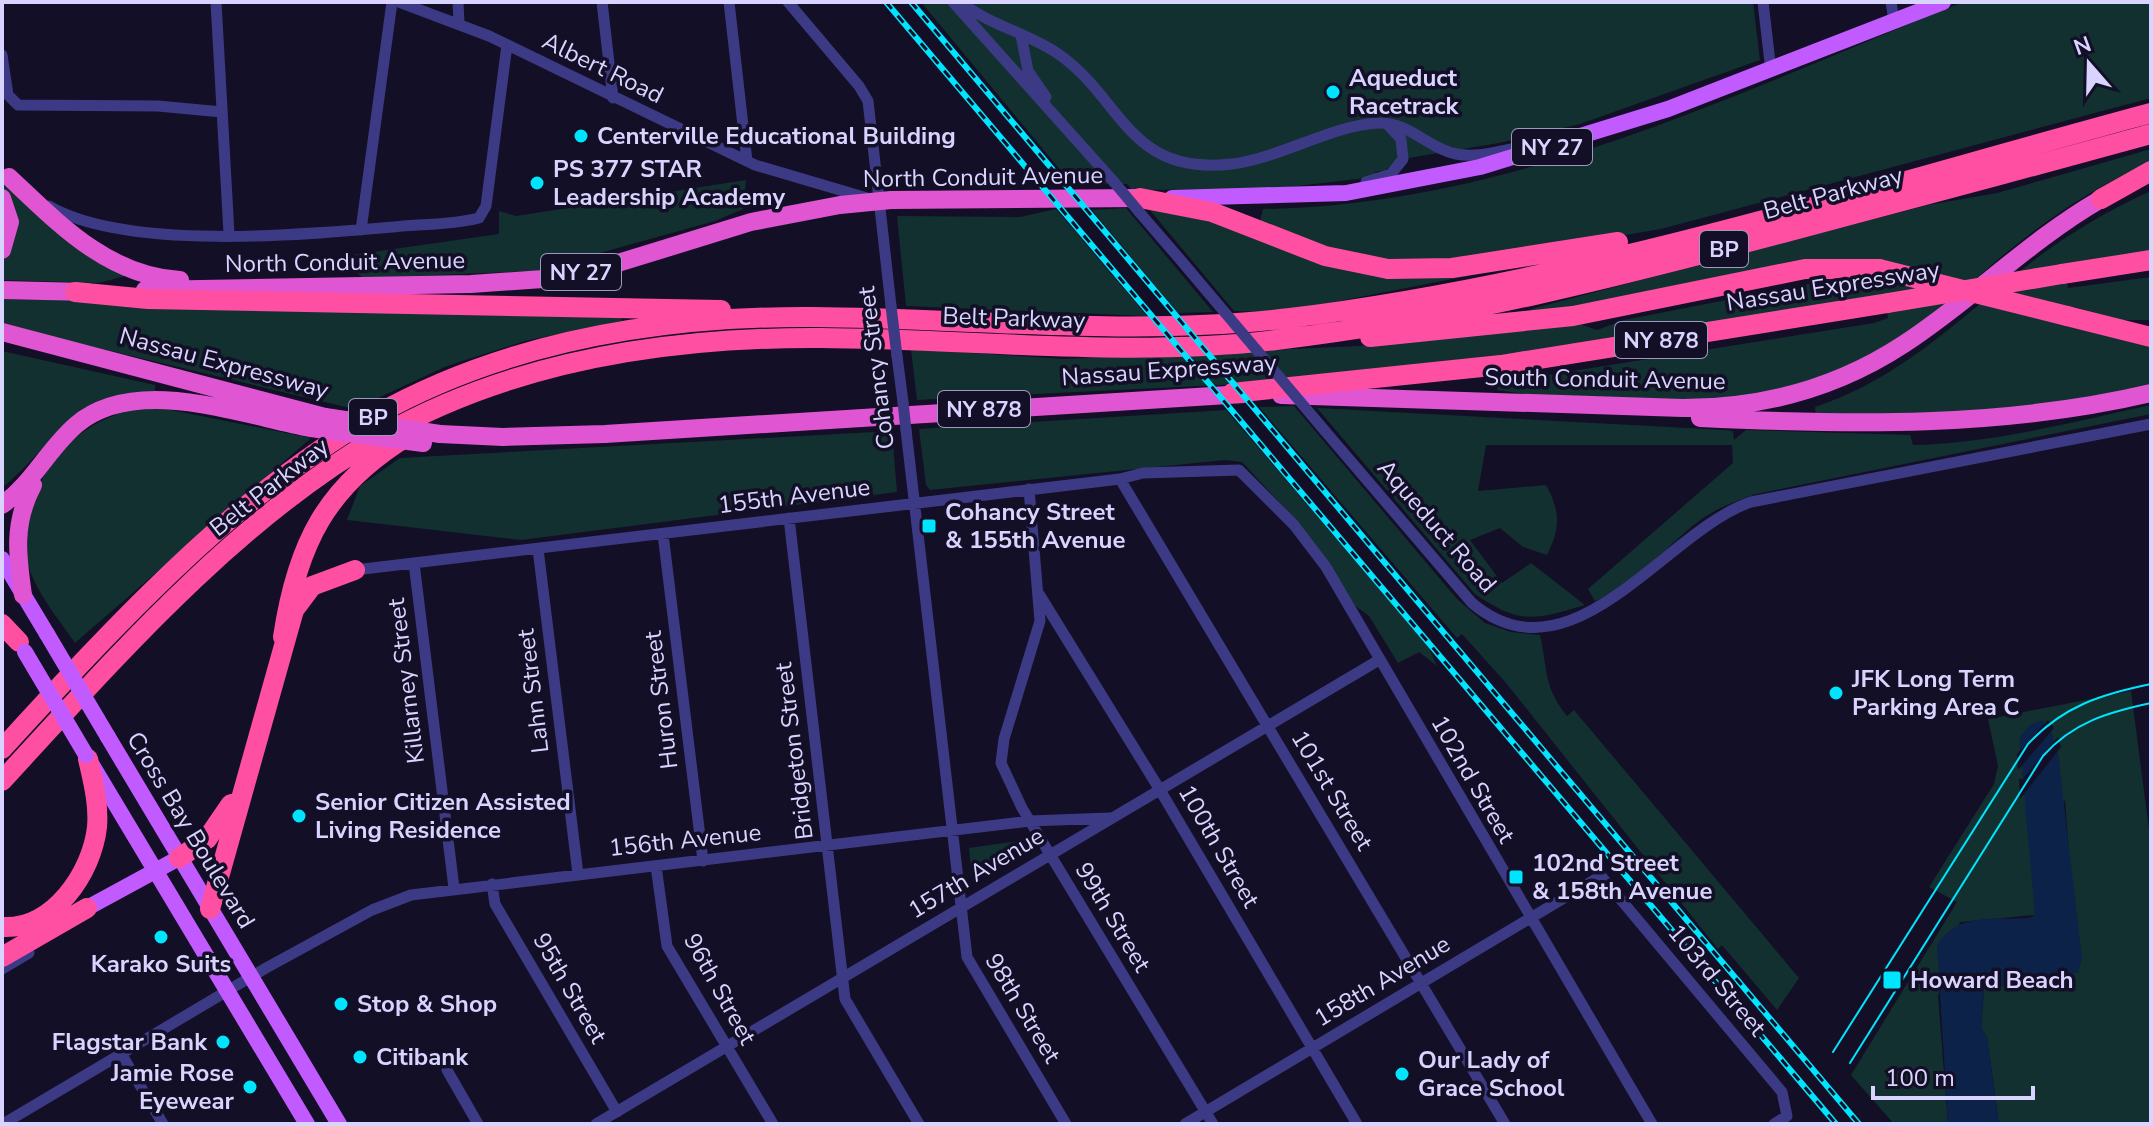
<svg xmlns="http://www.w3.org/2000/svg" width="2153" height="1126" viewBox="0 0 2153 1126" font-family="'Nunito Sans',sans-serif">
  <rect width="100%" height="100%" fill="#130f26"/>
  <!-- green -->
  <path fill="#12302f" d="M921 2H1753L1760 60 1580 124 1499 143 1397 160 1386 170 1375 172 1377 175 1366 178 1271 189 1132 190 1127 184 1071 183Z
    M1963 2H2151V98L1661 229 1501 256 1382 264 1259 225 1263 209C1511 206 1739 92 1963 2Z
    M2151 149V162C2102 183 2057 212 2016 245 1988 266 1964 292 1937 313 1877 361 1791 402 1713 397V403L1545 397 1497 390 1498 383 1874 323 1888 318 1884 297 1698 326H1669V332L1454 364 1259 383 917 400 911 349 1064 359 1381 345 1577 323 1597 330 1624 320 1849 276 1877 259 1827 260 1531 315V309L1928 205 1997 193Z
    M746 180 743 209 715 221 535 271 363 278 338 257 499 234V211L516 216Z
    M2 182 126 276 98 283 2 280V259L11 246V198L2 189Z
    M2151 191V253L2064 267 2068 288 2151 277V320H2122L2075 307 2070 327 2151 346V387L1989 413 1816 415 1815 407C1897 380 1954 324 2020 271 2060 239 2104 212 2151 191Z
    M1126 208 1213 312 1178 313 1092 210Z
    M1056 209 1147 316 906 306 897 216 1020 217Z
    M1149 209 1193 213 1286 246 1459 271 1468 276 1324 304 1265 312 1234 311Z
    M2 299 620 313 622 321 525 341 447 366 354 409 2 325Z
    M2 351 155 385V392C67 393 61 440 2 488Z
    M146 405 311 438 75 643C56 615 31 587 25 553 23 542 28 528 30 517 42 452 86 420 146 405Z
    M2151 405V414L1756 494C1736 501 1716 508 1699 521 1668 544 1631 589 1595 601L1588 589 1733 463 1732 445H1486L1478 491 1546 485C1561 512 1560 529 1547 555L1523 547 1500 528 1470 540 1502 583 1531 563 1585 605C1535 620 1520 625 1475 594L1317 408 1725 430 1733 431 1734 440 1746 430 1910 435 1913 445C1994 443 2073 422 2151 405Z
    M1294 406 1457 599 1485 623 1511 632 1540 635C1548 670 1543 686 1567 716L1574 710 1799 978 1777 1010 1722 945 1718 949 1506 683 1462 634 1457 638 1259 407Z
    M1226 410 1428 646 1437 666 1419 652 1398 663 1369 616 1354 605 1301 526 1242 462 1225 460 930 490 926 485 919 429Z
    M892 431 897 492 521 540 347 520 360 486 400 458Z
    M2131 691 2151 845V1124H1999L1987 1037 1981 1028 1984 989 1989 985 2019 986 2078 972 2065 799 2035 915 1960 922 1938 996 1948 1124H1894L1851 1075 1957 902 1929 887 1994 784 1998 766 1988 719Z
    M1025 840 1029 848 972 879 969 848Z"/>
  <!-- water -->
  <path fill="#0c2248" d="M2042 720 2051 730 2058 753 2082 959 2078 972 2019 986 1989 985 1984 989 1981 1028 1987 1037 1999 1124H1948L1937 945C1958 912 1992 920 2028 918L2035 915 2019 738 2030 725Z"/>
  <!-- pier -->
  <path fill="#130f26" d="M2048 720 2054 728 2018 770 2017 754Z
    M2058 737 2061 747 2020 799 2019 778 2022 780Z"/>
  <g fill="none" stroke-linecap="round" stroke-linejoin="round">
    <!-- minor -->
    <path stroke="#3d3a85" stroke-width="11" d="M216 2 229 234
      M399 2 489 36 755 165 867 198
      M458 2 459 23
      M602 2 613 98
      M729 2 747 161
      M788 2 859 86 868 101 891 306
      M953 2 1114 182
      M961 2C990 26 1026 32 1057 53 1123 98 1127 176 1232 164 1280 158 1333 125 1378 123 1410 122 1427 148 1456 154 1480 159 1509 148 1533 145
      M1763 2 1771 71
      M1891 2 1894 21
      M1021 35 1028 71 1046 97
      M2 55 8 95 18 105 158 106 222 112
      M1366 182 1391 174 1403 159 1401 139 1387 124
      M49 206C126 251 304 235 394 227 421 224 452 225 479 218L486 206 507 45
      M1140 213 1178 257
      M361 230 392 2
      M897 356 903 402
      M906 430 967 957 1066 1124
      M1325 431 1472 603C1572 687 1665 531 1751 502L2151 424
      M1120 479 1505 1124
      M1029 489 1040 621 1004 739 1001 763 1022 808 1213 1124
      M789 518 845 999 919 1124
      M663 534 703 861
      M538 549 578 874
      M414 563 454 888
      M355 570 1120 479 1143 473 1239 470 1294 525 1326 567 1652 1124
      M1039 594 1160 790 1357 1124
      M656 866 667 946 773 1124
      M492 884 495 904 617 1112
      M2 969 29 953
      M122 1055 163 1124
      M447 1070 478 1124
      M3 1124 266 968 372 910 411 895 1030 821 1110 818
      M596 1124 1379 660
      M1185 1124 1601 876 1782 1092 1787 1116 1774 1124"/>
    <!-- primary -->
    <path stroke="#c25bff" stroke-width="16" d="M1172 198 1346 193 1480 167 1668 109 1943 2
      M2 559 47 634
      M108 737 339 1124
      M92 765 307 1124
      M87 908 179 858"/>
    <!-- trunk -->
    <path stroke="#e055d1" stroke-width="18" d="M9 177C59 224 108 276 180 280
      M2 198 10 222 2 250
      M2 290 87 292
      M145 290 471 284 543 279 605 267 751 222 840 205 891 200 1140 198
      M2 332 325 417
      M1281 395 1683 408C1762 408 1837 388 1904 344 1973 299 2027 242 2101 199
      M1700 418C1852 425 2002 428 2151 393
      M440 434 503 437 605 434 1244 394
      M2 505C33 483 48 449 76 425 136 374 241 415 311 428
      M23 595C17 554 13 523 33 485"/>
    <!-- motorway -->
    <path stroke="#ff4fa3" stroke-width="20" d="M1140 198 1212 212 1325 256 1388 269 1452 268 1618 242
      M2101 199 2151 171
      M2062 274 2151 260
      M75 292 148 299 721 310
      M2067 316 2151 337
      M1370 337 1573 316 1805 269H1879
      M1232 393 1501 365 1888 303
      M2 624 19 642
      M283 637C297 544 326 486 408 436
      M2 749C111 630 232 497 374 416 507 341 662 316 812 317 971 318 1132 337 1290 318 1582 282 1868 189 2151 113
      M2 781C115 658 235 520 381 436 514 360 669 337 821 338 972 339 1126 358 1276 340 1450 320 1621 276 1790 231 1910 199 2031 167 2151 134
      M179 858 207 839 231 804
      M210 909 294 610 312 586 355 570
      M2 927C53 930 92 873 97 827 99 804 93 781 88 759
      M2 957 87 908"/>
    <!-- tram -->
    <path stroke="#00e5ff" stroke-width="2" d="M1833 1052 2028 744C2063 706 2102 694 2151 684
      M1850 1063 2043 756C2073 722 2109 712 2151 703"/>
    <defs>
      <path id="rail" d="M886 2 1836 1124
        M911 2 1859 1124"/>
    </defs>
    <!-- rail casing -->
    <use href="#rail" stroke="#00e5ff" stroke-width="6"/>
    <!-- rail -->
    <use href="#rail" stroke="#130f26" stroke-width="3" stroke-dasharray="9" stroke-linecap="butt"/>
    <!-- minor-bridge -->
    <path stroke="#3d3a85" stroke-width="11" d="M1114 182 1140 213
      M1178 257 1325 431
      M891 306 897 356
      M903 402 906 430"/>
    <!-- primary-bridge -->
    <path stroke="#c25bff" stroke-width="16" d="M47 634 108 737
      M25 652 86 755"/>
    <!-- trunk-bridge -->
    <path stroke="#e055d1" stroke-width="18" d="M325 417 440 434
      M311 428 423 443"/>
    <!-- motorway-bridge -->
    <path stroke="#ff4fa3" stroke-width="20" d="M1879 269 2067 316
      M1888 303 2062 274"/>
  </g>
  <!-- markers -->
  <g fill="#00e5ff" stroke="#130f26" stroke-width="3">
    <circle cx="1333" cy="92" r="8"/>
    <circle cx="581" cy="136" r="8"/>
    <circle cx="537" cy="183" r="8"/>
    <rect x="921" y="518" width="16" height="16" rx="4"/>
    <circle cx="1836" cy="693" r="8"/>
    <circle cx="299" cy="816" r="8"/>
    <rect x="1508" y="869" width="16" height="16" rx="4"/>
    <circle cx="161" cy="937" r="8"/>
    <rect x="1882" y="970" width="20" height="20" rx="4"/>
    <circle cx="341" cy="1004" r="8"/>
    <circle cx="223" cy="1042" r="8"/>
    <circle cx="360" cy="1057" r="8"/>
    <circle cx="1402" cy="1074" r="8"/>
    <circle cx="250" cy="1087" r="8"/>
  </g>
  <g text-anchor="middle" stroke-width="7" stroke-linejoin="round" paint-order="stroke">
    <!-- shield labels -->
    <g fill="#130f26" stroke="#9e99be" stroke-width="2">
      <rect x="1512" y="129" width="80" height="36" rx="6"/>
      <rect x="1700" y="231" width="48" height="36" rx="6"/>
      <rect x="541" y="254" width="80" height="36" rx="6"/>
      <rect x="1615" y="322" width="92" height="36" rx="6"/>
      <rect x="938" y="391" width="92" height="36" rx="6"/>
      <rect x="349" y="399" width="48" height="36" rx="6"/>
    </g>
    <g font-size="22" font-weight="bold" fill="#d9d4ff">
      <text x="1552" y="155">NY 27</text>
      <text x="1724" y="257">BP</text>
      <text x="581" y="280">NY 27</text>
      <text x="1661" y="348">NY 878</text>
      <text x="984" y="417">NY 878</text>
      <text x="373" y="425">BP</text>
    </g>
    <!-- street labels -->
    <g font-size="24" fill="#d9d4ff" stroke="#130f26">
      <text transform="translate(603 68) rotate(26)" y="8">Albert Road</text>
      <text transform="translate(983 177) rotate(-1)" y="8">North Conduit Avenue</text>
      <text transform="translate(1833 193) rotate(-15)" y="8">Belt Parkway</text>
      <text transform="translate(345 262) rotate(-1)" y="8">North Conduit Avenue</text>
      <text transform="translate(1833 286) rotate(-9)" y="8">Nassau Expressway</text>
      <text transform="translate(1014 318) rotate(2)" y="8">Belt Parkway</text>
      <text transform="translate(224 363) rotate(15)" y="8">Nassau Expressway</text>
      <text transform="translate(876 368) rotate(-97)" y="8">Cohancy Street</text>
      <text transform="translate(1169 370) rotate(-4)" y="8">Nassau Expressway</text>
      <text transform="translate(1605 379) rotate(1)" y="8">South Conduit Avenue</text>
      <text transform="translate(269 487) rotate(-38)" y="8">Belt Parkway</text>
      <text transform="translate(794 496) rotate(-7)" y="8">155th Avenue</text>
      <text transform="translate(1437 526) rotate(49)" y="8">Aqueduct Road</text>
      <text transform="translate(406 681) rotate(-97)" y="8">Killarney Street</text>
      <text transform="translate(533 691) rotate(-97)" y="8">Lahn Street</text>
      <text transform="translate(661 700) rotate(-97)" y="8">Huron Street</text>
      <text transform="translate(794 751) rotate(-97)" y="8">Bridgeton Street</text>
      <text transform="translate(1473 779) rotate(60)" y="8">102nd Street</text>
      <text transform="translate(1332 790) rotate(59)" y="8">101st Street</text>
      <text transform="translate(191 830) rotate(59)" y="8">Cross Bay Boulevard</text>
      <text transform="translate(685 840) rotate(-6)" y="8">156th Avenue</text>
      <text transform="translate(1219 846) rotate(60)" y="8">100th Street</text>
      <text transform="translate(976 873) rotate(-31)" y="8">157th Avenue</text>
      <text transform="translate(1113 917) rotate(59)" y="8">99th Street</text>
      <text transform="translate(1717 980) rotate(50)" y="8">103rd Street</text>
      <text transform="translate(1382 981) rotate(-31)" y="8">158th Avenue</text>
      <text transform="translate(570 988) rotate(60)" y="8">95th Street</text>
      <text transform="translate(720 989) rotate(61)" y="8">96th Street</text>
      <text transform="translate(1023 1008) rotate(59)" y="8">98th Street</text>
    </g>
    <!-- poi labels -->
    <g font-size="24" font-weight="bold" fill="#d9d4ff" stroke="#130f26" text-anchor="start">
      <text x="1349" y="86">Aqueduct<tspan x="1349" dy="28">Racetrack</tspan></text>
      <text x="597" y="144">Centerville Educational Building</text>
      <text x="553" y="177">PS 377 STAR<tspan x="553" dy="28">Leadership Academy</tspan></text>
      <text x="945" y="520">Cohancy Street<tspan x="945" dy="28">&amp; 155th Avenue</tspan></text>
      <text x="1852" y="687">JFK Long Term<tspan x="1852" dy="28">Parking Area C</tspan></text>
      <text x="315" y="810">Senior Citizen Assisted<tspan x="315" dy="28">Living Residence</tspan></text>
      <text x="1532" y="871">102nd Street<tspan x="1532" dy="28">&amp; 158th Avenue</tspan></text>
      <text x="161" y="972" text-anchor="middle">Karako Suits</text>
      <text x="1910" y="988">Howard Beach</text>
      <text x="357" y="1012">Stop &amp; Shop</text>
      <text x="207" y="1050" text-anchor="end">Flagstar Bank</text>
      <text x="376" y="1065">Citibank</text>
      <text x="1418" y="1068">Our Lady of<tspan x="1418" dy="28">Grace School</tspan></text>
      <text x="234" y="1081" text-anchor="end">Jamie Rose<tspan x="234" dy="28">Eyewear</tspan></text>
    </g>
  </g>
  <!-- border -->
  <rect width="2153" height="1126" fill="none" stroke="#d9d4ff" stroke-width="8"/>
  <!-- north arrow -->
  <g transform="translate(2089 64) rotate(340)" stroke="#130f26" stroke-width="6" paint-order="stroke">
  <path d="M0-6L14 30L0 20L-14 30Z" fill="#d9d4ff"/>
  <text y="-12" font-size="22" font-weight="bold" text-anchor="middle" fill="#d9d4ff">N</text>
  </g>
  <!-- scale -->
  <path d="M1873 1086v12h160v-12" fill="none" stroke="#d9d4ff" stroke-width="4"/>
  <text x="1885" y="1086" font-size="24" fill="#d9d4ff" stroke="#130f26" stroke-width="6" paint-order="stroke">100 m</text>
</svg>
